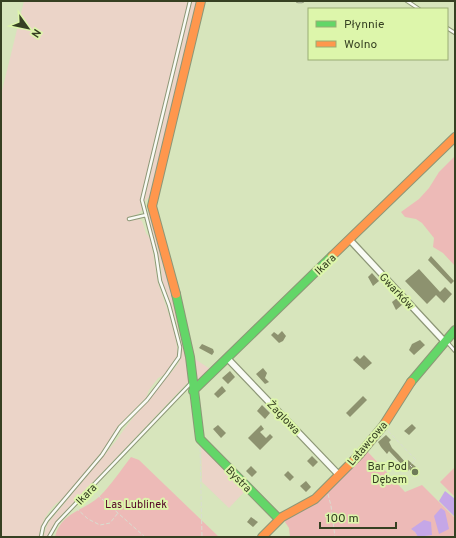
<svg xmlns="http://www.w3.org/2000/svg" width="456" height="538" viewBox="0 0 456 538" font-family="Overpass,sans-serif">
  <rect width="100%" height="100%" fill="#d7e5bc"/>
  <!-- green -->
  <path fill="#ebd4c8" d="M24 1H189L141 198 142 210 138 214 128 217 129 221 138 219 142 221 146 233 151 240 158 283 175 332 178 355 166 374 158 378 149 390 146 398 118 426 104 449 64 498C50 506 41 521 39 537H1V95Z
    M191 1H198L152 194 144 202V198Z
    M150 212 188 356V382L61 516 47 537H43L48 523 116 441C134 414 157 390 178 364 190 342 168 305 163 283 161 278 162 272 161 267 157 251 152 234 148 217V213Z
    M192 357 213 371 195 387Z
    M201 443 247 489 229 508 202 482Z"/>
  <!-- forest -->
  <path fill="#edbab7" d="M455 156V266L443 253 433 247 434 238 422 223 416 219 405 217 401 212 419 199 429 188 439 172Z
    M367 451 405 492 422 485 455 518V537H423L428 535 411 529 415 532 418 537H290L289 528 283 519 319 495Z
    M131 457 139 460 219 537H55C61 512 84 511 100 496 111 485 121 470 131 457Z
    M455 467V497L440 482Z"/>
  <!-- water -->
  <path fill="#c5a7e7" d="M445 491 455 499V517L439 501Z
    M441 508 445 511 449 529 439 534 434 516Z
    M424 520 431 522 432 535 418 537 415 532 411 529Z"/>
  <!-- building -->
  <path fill="#8d926f" d="M431 256 454 281 451 284 428 260Z
    M419 269 440 292 445 287 452 294 444 303 436 295 427 304 405 281Z
    M372 273 379 281 373 286 368 277Z
    M397 298 403 304 396 310 392 302Z
    M282 331 286 336 283 341 279 343 271 335 274 332 278 335Z
    M420 340 425 345 414 355 409 350 412 344Z
    M202 344 213 349 214 352 212 355 199 348Z
    M364 355 372 363 364 370 353 360 357 356 360 359Z
    M263 368 267 373 265 378 269 382 265 384 256 374Z
    M230 371 235 377 228 384 222 378Z
    M222 386 226 391 218 398 214 394Z
    M363 396 367 400 350 417 346 413Z
    M262 405 270 413 265 419 257 411Z
    M412 424 416 428 409 435 404 431Z
    M218 425 226 433 221 438 213 429Z
    M261 425 264 429 260 432 266 438 270 434 273 437 260 450 248 438Z
    M386 435 391 440 389 442 392 448 398 454 406 463 408 460 416 467 411 471 409 469 408 471 389 451 387 454 381 447 378 442Z
    M312 456 318 462 313 467 307 461Z
    M251 466 257 472 252 477 246 471Z
    M288 471 294 477 290 481 284 475Z
    M306 481 311 487 306 492 300 486Z
    M251 517 258 522 253 527 247 522Z"/>
  <g fill="none" stroke-linecap="round" stroke-linejoin="round">
    <defs>
      <path id="lane" d="M298 1H302
        M407 1 419 9
        M447 28 455 33
        M129 219 146 215
        M447 342 455 351
        M41 537 43 527 47 520 102 455 120 427 147 400 167 374 179 357 180 347 169 305 160 281 156 254 142 200 190 1
        M49 537 57 523 191 383"/>
      <path id="street" d="M350 240 445 342
        M228 359 339 475"/>
      <path id="fast" d="M176 294 190 357 200 439 279 519
        M411 382 455 330
        M193 391 332 256"/>
      <path id="slow" d="M332 256 455 137
        M176 294 152 206 201 1
        M262 537 282 517 315 499 359 455 383 426 411 382"/>
    </defs>
    <!-- lane casing -->
    <use href="#lane" stroke="#8d9777" stroke-width="4.5"/>
    <!-- street casing -->
    <use href="#street" stroke="#8d9777" stroke-width="8"/>
    <!-- fast casing -->
    <use href="#fast" stroke="#8d9777" stroke-width="10"/>
    <!-- slow casing -->
    <use href="#slow" stroke="#8d9777" stroke-width="10"/>
    <!-- path -->
    <path stroke="#d9ddd0" stroke-width="1" stroke-dasharray="4 2" stroke-linecap="butt" d="M388 431 416 460 410 465 412 467
      M200 448 202 537
      M93 491 145 537
      M328 494 331 506 335 537
      M76 508 88 519 100 525 110 523 118 513
      M452 537 455 535"/>
    <!-- lane -->
    <use href="#lane" stroke="#f9fbf5" stroke-width="2.5"/>
    <!-- street -->
    <use href="#street" stroke="#f9fbf5" stroke-width="5.5"/>
    <!-- fast -->
    <use href="#fast" stroke="#63d668" stroke-width="8"/>
    <!-- slow -->
    <use href="#slow" stroke="#ff974d" stroke-width="8"/>
  </g>
  <!-- markers -->
  <circle fill="#6e7a58" stroke="#ddf6ab" stroke-width="1.5" cx="415" cy="472" r="4"/>
  <g text-anchor="middle" stroke-width="4" stroke-linejoin="round" paint-order="stroke">
    <!-- street labels -->
    <g font-size="11" fill="#364022" stroke="#ddf6ab">
      <text transform="translate(325 264) rotate(-44)" y="4">Ikara</text>
      <text transform="translate(397 291) rotate(47)" y="4">Gwarków</text>
      <text transform="translate(284 417) rotate(46)" y="4">Żaglowa</text>
      <text transform="translate(367 443) rotate(-49)" y="4">Latawcowa</text>
      <text transform="translate(239 479) rotate(45)" y="4">Bystra</text>
      <text transform="translate(86 494) rotate(-46)" y="4">Ikara</text>
    </g>
    <!-- poi labels -->
    <g font-size="11" fill="#364022" stroke="#ddf6ab" text-anchor="end">
      <text x="407" y="470">Bar Pod<tspan x="407" dy="13">Dębem</tspan></text>
    </g>
    <!-- park labels -->
    <g font-size="11" fill="#540326" stroke="#ddf6ab">
      <text x="136" y="508">Las Lublinek</text>
    </g>
  </g>
  <!-- border -->
  <rect width="456" height="538" fill="none" stroke="#364022" stroke-width="4"/>
  <!-- legend -->
  <rect x="308" y="8" width="140" height="52" fill="#ddf6ab" stroke="#9aad74"/>
  <rect x="316" y="21" width="20" height="6" fill="#63d668" stroke="#9aad74"/>
  <text x="344" y="28" font-size="12" fill="#364022">Płynnie</text>
  <rect x="316" y="41" width="20" height="6" fill="#ff974d" stroke="#9aad74"/>
  <text x="344" y="48" font-size="12" fill="#364022">Wolno</text>
  <!-- north arrow -->
  <g transform="translate(28 28) rotate(123)" stroke="#ddf6ab" stroke-width="3" paint-order="stroke">
  <path d="M0-3L7 15L0 10L-7 15Z" fill="#364022"/>
  <text y="-6" font-size="11" font-weight="bold" text-anchor="middle" fill="#364022">N</text>
  </g>
  <!-- scale -->
  <path d="M320 522v6h76v-6" fill="none" stroke="#364022" stroke-width="2"/>
  <text x="326" y="522" font-size="12" fill="#364022" stroke="#ddf6ab" stroke-width="3" paint-order="stroke">100 m</text>
</svg>
